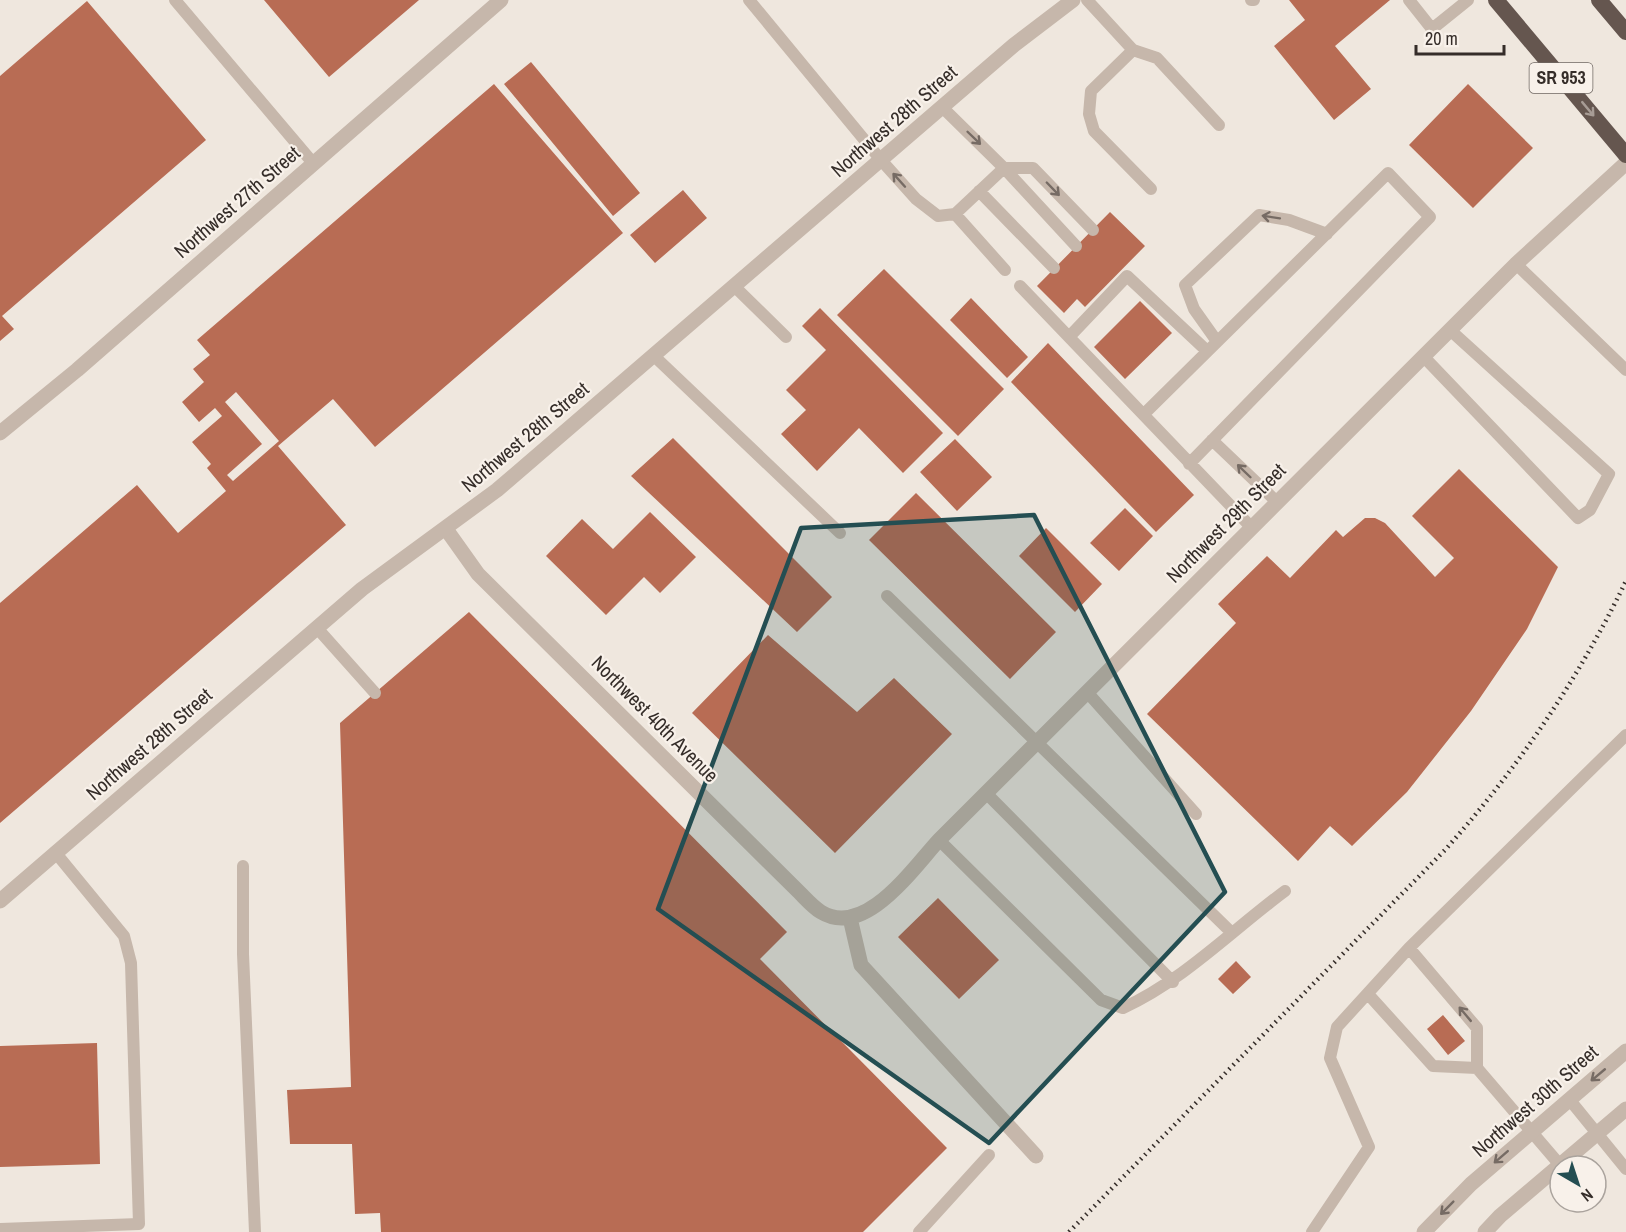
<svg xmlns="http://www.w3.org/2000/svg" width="1626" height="1232" viewBox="0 0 1626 1232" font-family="'Archivo Narrow',sans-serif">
  <rect width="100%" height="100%" fill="#efe7de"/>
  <!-- building -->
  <path fill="#b86c54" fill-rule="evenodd" d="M264 0H419L329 77Z
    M1289 0H1390L1335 46 1371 89 1334 120 1274 46 1305 20Z
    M87 1 206 140 2 316 14 329 0 341V76Z
    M531 62 640 193 613 216 504 84Z
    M494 84 623 233 375 447 333 399 278 446 346 525 0 823V603L137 485 178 533 226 491 207 468 211 464 192 442 222 416 215 408 199 422 182 402 204 382 193 369 210 355 197 340ZM236 392 279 441 233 481 227 475 262 444 225 402Z
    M1468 84 1533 148 1473 208 1409 145Z
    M683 190 707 218 655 263 630 235Z
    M1110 212 1145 246 1085 307 1077 299 1064 313 1037 286Z
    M884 269 1004 389 958 436 837 315Z
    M971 298 1028 357 1007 378 950 320Z
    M1140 301 1172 333 1125 379 1094 347Z
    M820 308 943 433 903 473 859 428 817 471 781 434 806 410 786 390 826 350 802 326Z
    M1048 343 1194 495 1156 532 1011 382Z
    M673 438 832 597 797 632 631 476Z
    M955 439 992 477 957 511 920 472Z
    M1459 469 1558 567 1527 629 1471 711 1407 792 1352 846 1330 826 1298 861 1147 714 1236 623 1218 604 1267 556 1290 578 1336 530 1343 537 1365 518H1375L1385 523 1435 577 1454 558 1412 516Z
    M916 493 1056 632 1010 679 869 540Z
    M1125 508 1153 536 1119 571 1090 543Z
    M650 512 696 557 660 593 644 577 606 615 546 556 582 519 613 549Z
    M1046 528 1102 584 1075 612 1019 556Z
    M469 612 787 932 760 959 947 1148 863 1232H381L380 1213 355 1214 352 1144H290L287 1090 351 1087 340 723Z
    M768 635 857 712 894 678 952 734 835 853 692 713Z
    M938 898 999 960 959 999 898 937Z
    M1236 961 1251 977 1233 994 1218 979Z
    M1443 1015 1465 1041 1448 1055 1427 1029Z
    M97 1043 100 1164 0 1167V1046Z"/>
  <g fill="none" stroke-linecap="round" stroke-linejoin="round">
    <!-- service -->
    <path stroke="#c6b7ab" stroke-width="12" d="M175 0 313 163
      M749 0 881 160 916 199 938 216 955 214 1004 168H1033L1093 230
      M1087 0 1133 50 1091 91 1089 114 1094 131 1151 189
      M1251 0H1254
      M1409 0 1432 29 1468 0
      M1133 50 1157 58 1219 125
      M943 108 1004 168 1076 246
      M979 191 1054 268
      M955 214 1005 270
      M1516 264 1626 370
      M734 286 786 337
      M1020 286 1252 528
      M1069 337 1127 276 1206 350
      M1216 340 1194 309 1185 285 1259 215 1289 220 1327 234
      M653 355 840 533
      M1423 356 1578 518 1590 510 1609 474 1450 330
      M1144 414 1388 173 1430 217 1189 464
      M1212 440 1277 502
      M887 596 1231 932
      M317 628 375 693
      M1087 692 1196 814
      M986 793 1173 982
      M939 840 1101 1000 1123 1008C1184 980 1231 931 1285 891
      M243 866V954L255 1232
      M1409 948 1477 1028V1068L1560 1165
      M1368 994 1433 1066 1477 1068
      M1569 1099 1626 1169
      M0 1229 139 1224 131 963 124 936 55 852
      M919 1232 989 1155
      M1312 1232 1369 1147 1330 1058 1337 1027 1409 948 1626 735"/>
    <!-- minor -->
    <path stroke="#c6b7ab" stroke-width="15" d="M0 433 77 370 501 0
      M446 529 478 574 800 893C806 899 813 907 821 912 865 939 913 868 939 840L1516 264 1626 163
      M850 918 861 965 1036 1156"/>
    <!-- tertiary -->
    <path stroke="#c6b7ab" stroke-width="15" d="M0 901 362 589 497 490 1014 45 1073 0
      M1424 1232 1471 1184 1626 1051
      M1485 1232 1500 1216 1626 1109"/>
    <!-- trunk -->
    <path stroke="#65564f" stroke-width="16" d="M1496 0 1626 155
      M1599 0 1626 32"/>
    <!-- rail -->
    <path stroke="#352d29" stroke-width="4.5" stroke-dasharray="1.5 4.5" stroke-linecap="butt" d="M1069 1232 1445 850C1518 768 1578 680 1626 581"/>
  </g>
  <!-- one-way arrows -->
  <defs><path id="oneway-shaft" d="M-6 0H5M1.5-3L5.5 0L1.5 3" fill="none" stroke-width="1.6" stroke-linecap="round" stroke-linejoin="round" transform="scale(1.5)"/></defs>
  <use stroke="#a79c95" href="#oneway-shaft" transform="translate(1588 109) rotate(50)"/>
  <g stroke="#766b64">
    <use href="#oneway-shaft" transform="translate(974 138) rotate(44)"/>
    <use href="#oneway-shaft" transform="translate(899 180) rotate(-132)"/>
    <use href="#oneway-shaft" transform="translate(1053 189) rotate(46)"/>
    <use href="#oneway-shaft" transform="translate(1271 217) rotate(-171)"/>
    <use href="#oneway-shaft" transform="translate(1244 471) rotate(-136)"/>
    <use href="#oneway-shaft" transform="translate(1465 1014) rotate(-130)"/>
    <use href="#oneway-shaft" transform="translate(1598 1075) rotate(140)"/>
    <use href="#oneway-shaft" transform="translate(1501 1157) rotate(139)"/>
    <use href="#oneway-shaft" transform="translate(1447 1208) rotate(135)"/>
  </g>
  <!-- marked area -->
  <path fill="#244e52" fill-opacity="0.2" stroke="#244e52" stroke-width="4.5" stroke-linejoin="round" d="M1034 515 1225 892 989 1143 658 909 801 528Z"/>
  <g text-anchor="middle" stroke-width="4.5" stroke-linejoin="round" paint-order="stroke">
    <!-- shield labels -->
    <rect fill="#f8f1ea" stroke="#706863" stroke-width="1.5" x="1529.5" y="63" width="63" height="30" rx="4.5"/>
    <g font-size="18" font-weight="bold" fill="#352d29">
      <text x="1561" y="84">SR 953</text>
    </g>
    <!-- street labels -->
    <g font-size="20" fill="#352d29" stroke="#f8f1ea">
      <text transform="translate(894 121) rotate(-41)" y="7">Northwest 28th Street</text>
      <text transform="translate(237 202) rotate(-41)" y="7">Northwest 27th Street</text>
      <text transform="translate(525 437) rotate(-40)" y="7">Northwest 28th Street</text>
      <text transform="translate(1226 523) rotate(-45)" y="7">Northwest 29th Street</text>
      <text transform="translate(655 719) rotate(45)" y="7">Northwest 40th Avenue</text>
      <text transform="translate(149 744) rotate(-41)" y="7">Northwest 28th Street</text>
      <text transform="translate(1535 1101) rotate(-41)" y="7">Northwest 30th Street</text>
    </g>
  </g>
  <!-- north arrow -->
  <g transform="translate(1578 1184) rotate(141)"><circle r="28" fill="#f8f1ea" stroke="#aaa39d" stroke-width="1.5"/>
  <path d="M0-4.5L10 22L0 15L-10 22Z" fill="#244e52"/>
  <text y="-9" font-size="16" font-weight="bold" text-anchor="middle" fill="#352d29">N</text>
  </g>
  <!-- scale -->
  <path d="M1416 45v9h88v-9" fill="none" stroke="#352d29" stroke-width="3"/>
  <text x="1425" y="45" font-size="18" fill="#352d29" stroke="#f8f1ea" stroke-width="4.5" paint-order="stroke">20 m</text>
</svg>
